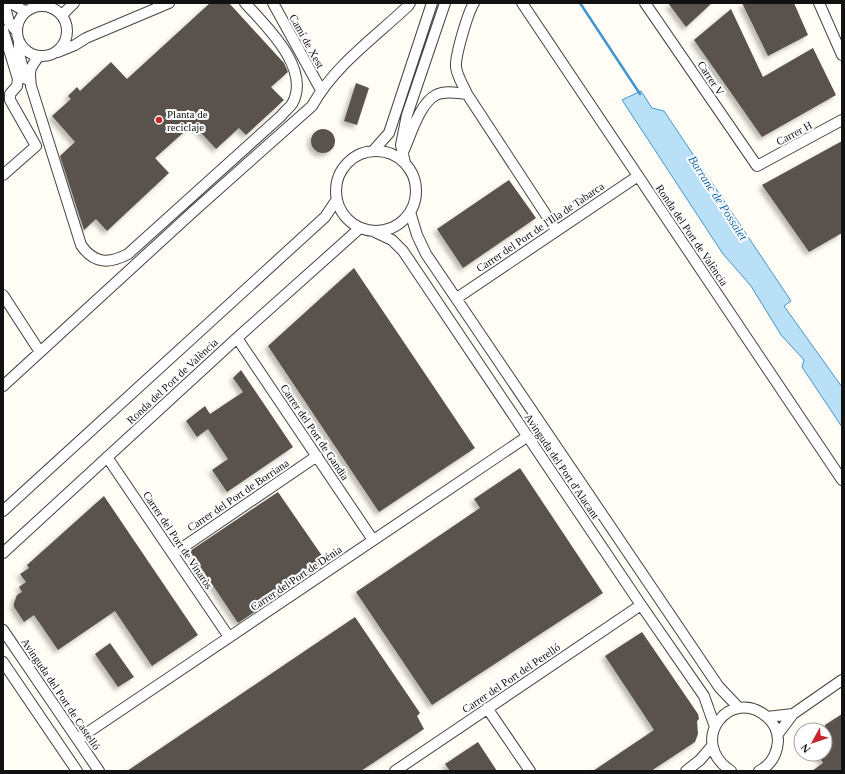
<svg xmlns="http://www.w3.org/2000/svg" width="845" height="774" viewBox="0 0 845 774" font-family="'Times New Roman',serif">
  <defs>
    <filter id="shadow"><feDropShadow dx="-3.5" dy="3.5" stdDeviation="2" flood-color="#0004"/></filter>
  </defs>
  <rect width="100%" height="100%" fill="#fffdf5"/>
  <!-- water -->
  <path fill="#b9e0f7" stroke="#3f96cf" d="M641 91 652 108 664 111 791 301 784 306 842 387V427L802 367 804 360 781 335 751 286 723 254 622 100Z"/>
  <g fill="none" stroke-linecap="round" stroke-linejoin="round">
    <!-- stream -->
    <path stroke="#3f96cf" stroke-width="2.5" d="M580 3 640 94"/>
  </g>
  <!-- building -->
  <path fill="#5a524d" filter="url(#shadow)" d="M210 3H229L284 63 288 72 271 87 284 100 246 135 239 128 216 149 193 124 155 158 169 173 107 231 96 219 84 230 60 156 75 142 52 116 71 99 68 96 77 87 80 91 111 62 127 79Z
    M668 3H712L686 27Z
    M742 3H794L808 35 768 56Z
    M731 9 763 77 813 48 836 95 762 137 694 40Z
    M356 83 369 88 357 125 344 121Z
    M311 141a12 12 0 1 1 24 0a12 12 0 1 1-24 0Z
    M842 141V233L809 252 762 185Z
    M509 180 536 218 463 268 437 229Z
    M354 268 475 448 379 512 268 346Z
    M241 370 293 447 227 492 212 470 228 459 208 429 197 437 186 421 205 406 210 414 243 392 233 378Z
    M520 468 603 593 432 705 356 592 480 508 474 499Z
    M278 492 327 563 238 623 190 551Z
    M104 496 198 635 152 666 115 611 58 650 34 615 24 622 14 607V603L17 595 22 592 19 587 26 582 20 574 29 568 27 565Z
    M355 617 420 713 417 716 424 729 361 771H127Z
    M642 632 698 714 699 719 697 721 698 734 695 742 651 771H593L654 730 605 656Z
    M110 643 134 677 118 687 95 654Z
    M842 714V771H812L823 763 817 754H825V725Z
    M478 742 497 771H450L445 764Z"/>
  <g fill="none" stroke-linecap="round" stroke-linejoin="round">
    <defs>
      <path id="minor" d="M4 3 9 22 17 32
        M11 3 26 12
        M273 3 321 90
        M474 3C468 12 455 56 456 67 457 76 463 85 467 94L556 230
        M522 3 842 480
        M645 3 757 166 842 120
        M819 3 842 55
        M17 31a25 25 0 1 1 50 0a25 25 0 1 1-50 0Z
        M62 15 74 3
        M3 30 18 79 17 86 10 94V100L36 146 3 175
        M19 41V54L26 79
        M58 52 75 45 86 38 169 3
        M39 56C29 69 29 70 31 86L81 245C94 264 109 264 128 254L281 116C284 112 289 108 292 104 312 69 266 26 245 3
        M404 150C411 134 420 103 436 95 445 90 457 93 467 94
        M336 191a40 40 0 1 1 80 0a40 40 0 1 1-80 0Z
        M373 151 389 133 432 3
        M405 163 401 145 407 115 445 3
        M410 212 417 235 426 254 719 687 739 708
        M375 232 392 240 403 251 641 605 704 696 715 727
        M3 295 40 352
        M457 298 638 176
        M237 338 373 540
        M3 386 195 210 312 106C335 65 374 38 408 6L410 3
        M107 457 229 637
        M3 511 325 217 337 199
        M3 553 237 338 360 228
        M173 554 317 456
        M3 630 99 771
        M3 662 77 771
        M487 708 530 771
        M767 717 793 714
        M778 734 793 714 842 680
        M78 739 528 436
        M395 771 641 605
        M686 771 700 760 712 746
        M731 771C686 741 731 685 767 717 774 723 778 732 778 741 777 754 771 765 759 771"/>
    </defs>
    <!-- minor casing -->
    <use href="#minor" stroke="#444" stroke-width="12"/>
    <!-- minor -->
    <use href="#minor" stroke="#fff" stroke-width="10"/>
  </g>
  <!-- markers -->
  <circle fill="#c4262e" stroke="#fff" stroke-width="1.5" cx="159" cy="120" r="4"/>
  <g text-anchor="middle" stroke-width="4" stroke-linejoin="round" paint-order="stroke">
    <!-- street labels -->
    <g font-size="11" fill="#111" stroke="#fff">
      <text transform="translate(307 41) rotate(61)" y="4">Camí de Xest</text>
      <text transform="translate(711 78) rotate(56)" y="4">Carrer V</text>
      <text transform="translate(794 133) rotate(-28)" y="4">Carrer H</text>
      <text transform="translate(540 227) rotate(-34)" y="4">Carrer del Port de l'Illa de Tabarca</text>
      <text transform="translate(692 235) rotate(56)" y="4">Ronda del Port de València</text>
      <text transform="translate(172 381) rotate(-43)" y="4">Ronda del Port de València</text>
      <text transform="translate(315 432) rotate(56)" y="4">Carrer del Port de Gandia</text>
      <text transform="translate(562 466) rotate(56)" y="4">Avinguda del Port d'Alacant</text>
      <text transform="translate(238 495) rotate(-34)" y="4">Carrer del Port de Borriana</text>
      <text transform="translate(178 540) rotate(56)" y="4">Carrer del Port de Vinaròs</text>
      <text transform="translate(296 578) rotate(-34)" y="4">Carrer del Port de Dénia</text>
      <text transform="translate(511 678) rotate(-34)" y="4">Carrer del Port del Perelló</text>
      <text transform="translate(61 694) rotate(56)" y="4">Avinguda del Port de Castelló</text>
    </g>
    <!-- poi labels -->
    <g font-size="11" fill="#111" stroke="#fff" text-anchor="start">
      <text x="167" y="118">Planta de<tspan x="167" dy="13">reciclaje</tspan></text>
    </g>
    <!-- water labels -->
    <g font-size="12" font-style="italic" fill="#1768a6" stroke="#fff">
      <text transform="translate(718 198) rotate(57)" y="4">Barranc de Possalet</text>
    </g>
  </g>
  <!-- border -->
  <rect width="845" height="774" fill="none" stroke="#111111" stroke-width="8"/>
  <!-- north arrow -->
  <g transform="translate(813 742) rotate(230)"><circle r="19" fill="#ffffff" stroke="#a0a0a0"/>
  <path d="M0-3L7 15L0 10L-7 15Z" fill="#c4262e"/>
  <text y="-6" font-size="11" font-weight="bold" text-anchor="middle" fill="#111111">N</text>
  </g>
</svg>
